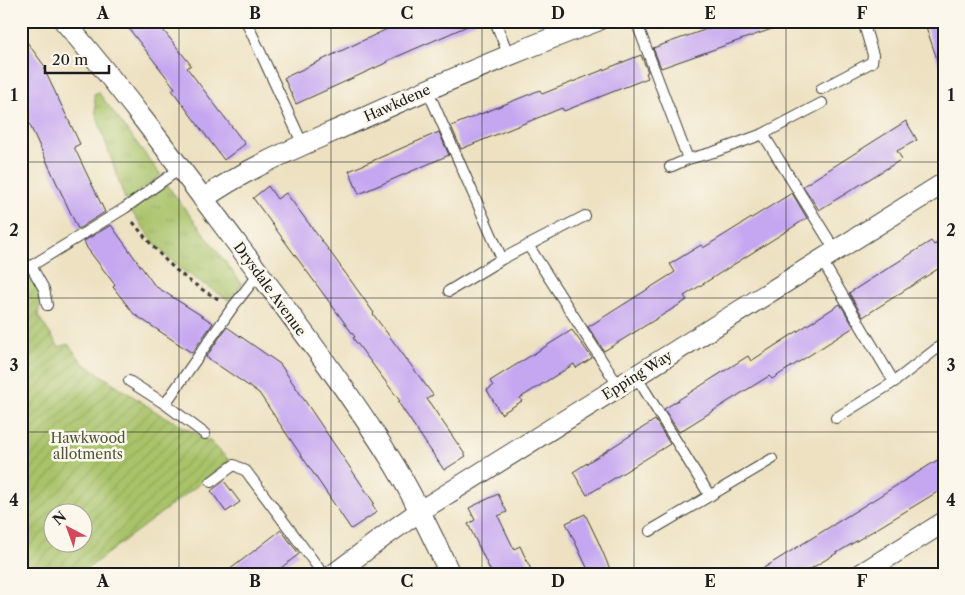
<svg xmlns="http://www.w3.org/2000/svg" width="965" height="595" viewBox="0 0 965 595" font-family="'Libre Caslon Text',serif">
  <defs>
    <pattern id="grass-tufts" width="24" height="20" patternUnits="userSpaceOnUse" patternTransform="scale(1.25)"><rect width="24" height="20" fill="#a8c369"/><path d="M3 7l-1-3M5 7V3M7 7l1-3M15 17l-1-3M17 17v-4M19 17l1-3" fill="none" stroke="#90a75a"/></pattern>
    <pattern id="garden-furrows" width="10" height="10" patternUnits="userSpaceOnUse" patternTransform="scale(1.25)"><rect width="10" height="10" fill="#a8c369"/><path d="M-1 1l2-2M0 10L10 0M9 11l2-2" fill="none" stroke="#90a75a"/></pattern>
  </defs>
  <rect width="100%" height="100%" fill="#fbf7ec"/>
  <filter id="ink" filterUnits="userSpaceOnUse"><feTurbulence type="fractalNoise" baseFrequency=".02" numOctaves="2"/><feDisplacementMap in="SourceGraphic" scale="10" xChannelSelector="R" yChannelSelector="G"/><feConvolveMatrix kernelMatrix="1 2 1 2 8 2 1 2 1" color-interpolation-filters="sRGB"/></filter>
  <filter id="wash" filterUnits="userSpaceOnUse"><feTurbulence type="fractalNoise" baseFrequency=".0096" numOctaves="4" result="noise"/><feDisplacementMap in="SourceGraphic" scale="20" xChannelSelector="R" yChannelSelector="G"/><feGaussianBlur stdDeviation="1.12" result="paint"/><feColorMatrix in="noise" values="0 0 0 0 0 0 0 0 0 0 0 0 0 0 0 0 0 1.4 0 .05"/><feComposite in="paint" operator="in"/></filter>
  <g filter="url(#wash)">
    <rect width="100%" height="100%" fill="#ede1c1"/>
    <!-- grass -->
    <path fill="url(#grass-tufts)" stroke="#627042" d="M98 92 161 175 126 202 96 114 94 94Z
      M167 185 242 284 230 301 181 269 158 248 131 211Z"/>
    <!-- garden -->
    <path fill="url(#garden-furrows)" stroke="#627042" fill-rule="evenodd" d="M21 260 41 294 38 316 59 347 68 344 83 363 158 413 211 442 230 461 80 574H21ZM52 512H82V542H52Z"/>
    <g id="blocks">
      <!-- building -->
      <path fill="#c5a6f1" d="M123 21H156L191 65 187 68 245 144 224 160 172 90 175 88Z
        M404 21H479L387 61 388 62 296 104 284 78Z
        M730 21H785L786 24 661 68 653 48Z
        M924 21H944V71H941Z
        M21 34 46 68 44 69 80 144 74 147 105 212 78 229 21 106Z
        M641 55 648 72 646 73 648 78 564 111 562 108 461 149 451 126 540 90 542 94Z
        M906 121 917 140 897 151 902 159 819 210 803 186Z
        M439 132 449 155 359 194 349 171Z
        M268 186 277 199 286 193 328 249 374 313 373 314 433 395 427 399 466 456 444 470 398 402 400 401 353 338 355 337 253 198Z
        M792 193 807 218 684 296 687 300 604 351 588 327 675 272 670 264 701 245 703 248Z
        M111 225 155 286 213 323 192 353 134 314 113 287 115 285 87 248 84 241Z
        M944 239V265L863 317 849 293 931 241 934 245Z
        M840 304 854 327 772 379 769 376 679 432 664 409 748 356 751 361Z
        M227 327 280 364 374 503 372 504 377 512 351 529 259 393 206 357Z
        M572 330 592 358 576 368 574 364 520 398 522 401 501 414 487 390 493 386 490 381Z
        M655 420 670 444 587 495 573 472Z
        M944 456V488L802 574H754Z
        M224 481 240 502 226 512 211 491Z
        M498 494 507 512 498 516 514 549 520 546 533 574H492L468 524 475 520 469 508Z
        M585 514 598 541 612 574H590L566 523Z
        M281 530 299 554 273 574H224Z"/>
    </g>
  </g>
  <g filter="url(#ink)">
    <use href="#blocks" fill-opacity="0" stroke="#3b3a35" stroke-width="1"/>
    <g fill="none" stroke-linecap="round" stroke-linejoin="round">
      <defs>
        <path id="lane" d="M246 21 303 145
          M495 21 509 56
          M636 21 688 159
          M427 89 502 259
          M821 89 872 62 873 55 863 21
          M763 134 835 250
          M670 167 688 159 714 152 763 134 822 103
          M528 245 619 387
          M821 259 894 382
          M449 291 502 259 585 216
          M47 305 44 289 31 266 125 208 181 168
          M636 376 710 496
          M129 381 165 404 205 434
          M165 404 232 308 259 273
          M836 418 894 382 944 343
          M211 482 234 465 246 471 323 574
          M650 531 772 459"/>
        <path id="street" d="M64 21C125 93 181 169 238 245 292 317 348 389 395 466 416 501 433 537 450 574
          M203 199C251 165 306 144 359 120 437 85 516 51 597 21
          M334 574 386 535 420 511 944 183
          M861 574 944 522"/>
      </defs>
      <!-- lane casing -->
      <use href="#lane" stroke="#3b3a35" stroke-width="12"/>
      <!-- street casing -->
      <use href="#street" stroke="#3b3a35" stroke-width="22"/>
      <!-- path -->
      <path stroke="#3b3a35" stroke-width="3" stroke-dasharray="4 4" stroke-linecap="butt" d="M133 222C161 258 180 278 220 300"/>
      <!-- lane -->
      <use href="#lane" stroke="#fff" stroke-width="10"/>
      <!-- street -->
      <use href="#street" stroke="#fff" stroke-width="20"/>
    </g>
  </g>
  <!-- grid -->
  <path fill="none" stroke="#1c1c1c" stroke-width="1" stroke-opacity="0.55" d="M179 21V574M331 21V574M482 21V574M634 21V574M786 21V574M21 162H944M21 298H944M21 432H944"/>
  <g text-anchor="middle" stroke-width="5" stroke-linejoin="round" paint-order="stroke">
    <!-- street labels -->
    <g font-size="14" fill="#1c1c1c" stroke="#fbf7ec">
      <text transform="translate(397 103) rotate(-24)" y="5">Hawkdene</text>
      <text transform="translate(270 289) rotate(54)" y="5">Drysdale Avenue</text>
      <text transform="translate(637 375) rotate(-32)" y="5">Epping Way</text>
    </g>
    <!-- park labels -->
    <g font-size="14" fill="#4d5637" stroke="#fbf7ec">
      <text x="88" y="443">Hawkwood<tspan x="88" dy="16">allotments</tspan></text>
    </g>
  </g>
  <!-- margin -->
  <rect width="965" height="595" fill="none" stroke="#fbf7ec" stroke-width="55"/>
  <!-- north arrow -->
  <g transform="translate(68 528) rotate(319)"><circle r="24" fill="#fbf7ec" stroke="#a29f99"/>
  <path d="M0-4L9 19L0 12L-9 19Z" fill="#d1495b"/>
  <text y="-8" font-size="14" font-weight="bold" text-anchor="middle" fill="#1c1c1c">N</text>
  </g>
  <!-- scale -->
  <path d="M45 65v8h64v-8" fill="none" stroke="#1c1c1c" stroke-width="2.5"/>
  <text x="52" y="65" font-size="15" fill="#1c1c1c" stroke="#fbf7ec" stroke-width="4" paint-order="stroke">20 m</text>
  <rect x="28" y="28" width="910" height="540" fill="none" stroke="#1c1c1c" stroke-width="2"/>
  <g font-size="16" text-anchor="middle" font-weight="bold" fill="#1c1c1c">
    <text x="103" y="19">A</text>
    <text x="255" y="19">B</text>
    <text x="407" y="19">C</text>
    <text x="558" y="19">D</text>
    <text x="710" y="19">E</text>
    <text x="862" y="19">F</text>
    <text x="14" y="101">1</text>
    <text x="951" y="101">1</text>
    <text x="14" y="236">2</text>
    <text x="951" y="236">2</text>
    <text x="14" y="371">3</text>
    <text x="951" y="371">3</text>
    <text x="14" y="506">4</text>
    <text x="951" y="506">4</text>
    <text x="103" y="587">A</text>
    <text x="255" y="587">B</text>
    <text x="407" y="587">C</text>
    <text x="558" y="587">D</text>
    <text x="710" y="587">E</text>
    <text x="862" y="587">F</text>
  </g>
</svg>
